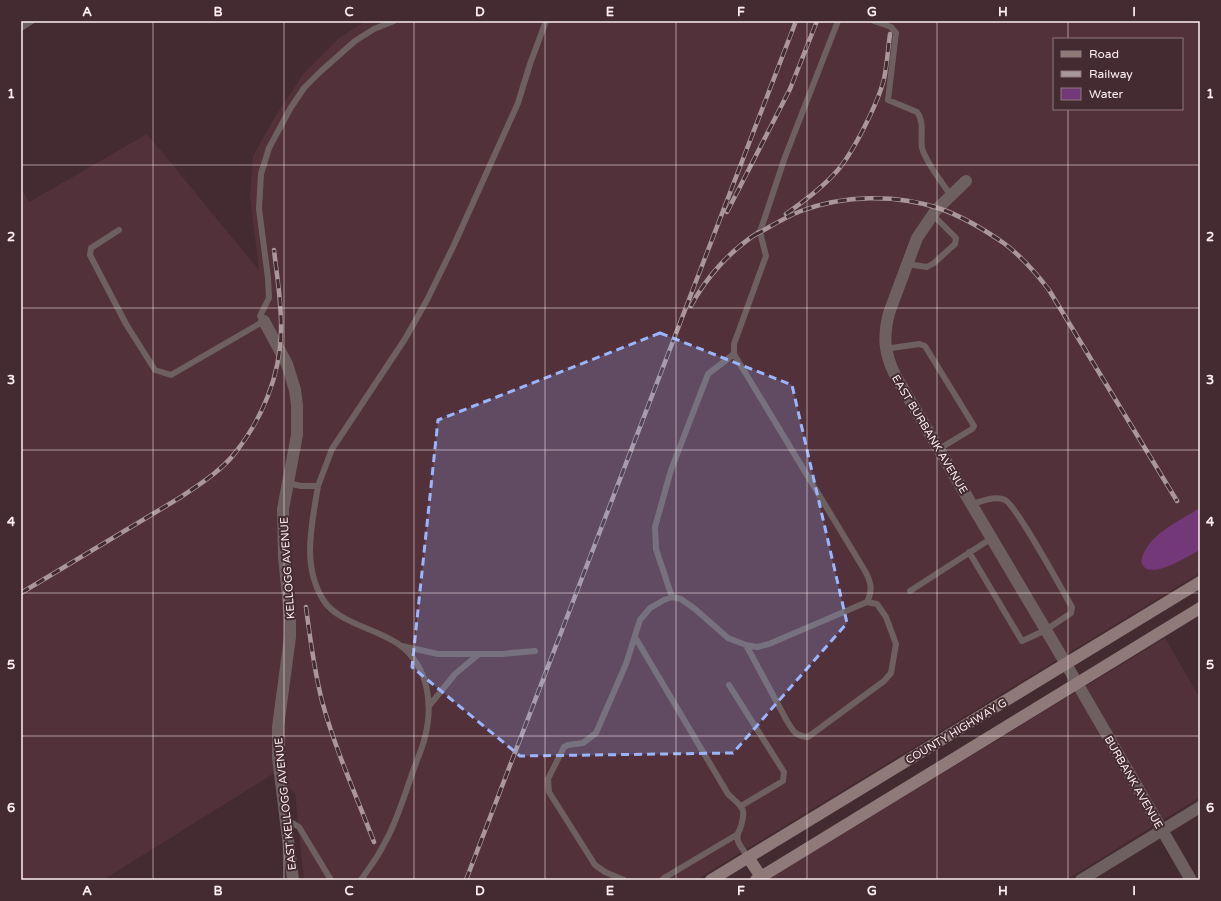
<svg xmlns="http://www.w3.org/2000/svg" width="1221" height="901" viewBox="0 0 1221 901" font-family="'Varela Round',sans-serif">
  <rect width="100%" height="100%" fill="#442a31"/>
  <!-- built -->
  <path fill="#52313b" fill-rule="evenodd" d="M366 21H1200V573L696 880H304L295 793 273 774 103 880H21V188L29 202 147 134 259 270 250 197 253 156 276 115 304 73 339 38ZM1054 39H1182V109H1054Z
    M1165 638 1200 698V797L1066 880H767Z"/>
  <!-- water -->
  <path fill="#723877" d="M1200 508V550C1188 556 1161 574 1147 569 1144 568 1143 565 1141 562 1146 535 1178 522 1200 508Z"/>
  <g fill="none" stroke-linecap="round" stroke-linejoin="round">
    <!-- lane -->
    <path stroke="#6e6060" stroke-width="6" d="M838 21 785 157 760 232 766 256 734 344V354L865 571C871 582 873 590 867 602
      M874 21 891 27 896 33 888 100 917 112C925 122 920 137 922 148 926 163 942 182 951 196
      M21 28 32 21
      M119 230 91 248 90 255 126 324 155 370 171 375 264 321 260 316 269 298 268 278 259 209 261 174 269 148 290 109 304 88 320 72 355 41 374 29 394 21
      M907 264 927 267 934 263 955 244 956 238 933 215
      M885 349 919 344 925 346 971 421 974 426 972 429 939 449
      M288 483 301 486H318L332 449 405 339 427 300 454 245 518 103 530 64 546 21
      M318 486C312 524 301 566 324 601 338 623 381 630 401 646 429 668 433 705 425 737 422 750 415 764 411 777 403 799 396 824 384 844 378 857 369 868 361 880
      M969 552 1022 641 1046 630 1071 613 1072 607C1062 590 1016 505 1005 500 995 495 981 502 972 504
      M910 591 992 538
      M672 597 656 549 655 527 671 470 708 374 734 354
      M635 637 728 794C743 808 747 808 740 829 738 832 737 837 738 841 740 847 745 852 748 857
      M402 646 438 654H501L535 651
      M729 685 784 772 783 781 741 806
      M429 706 455 674 479 654
      M286 819 299 827 331 880
      M624 880 605 872 595 865 549 792 548 779 564 747 568 745 583 743 596 733 626 664 640 620 650 608 664 600 672 597 681 599 695 609 728 638 746 645 757 647 769 644 867 602 877 604 886 617 896 644 891 673 884 681 808 737C795 736 793 731 787 721L746 645
      M662 880 664 878 738 834"/>
    <!-- street -->
    <path stroke="#6e6060" stroke-width="12" d="M966 181 936 210 917 238 889 313C883 337 884 352 895 375L1066 664 1191 880
      M264 321 287 364 295 390 297 405V435L283 509 284 556 290 618V637L278 727V757L293 880
      M1081 880 1200 807"/>
    <!-- secondary -->
    <path stroke="#8f7979" stroke-width="12" d="M748 857 761 877
      M711 880 1200 582
      M756 880 1200 608"/>
    <defs>
      <path id="rail" d="M727 212 790 89 817 21
        M786 214C804 201 822 188 837 171 853 153 878 103 884 79 887 65 888 49 890 34
        M755 235C770 227 785 217 801 211 844 195 895 194 938 208 962 216 985 230 1005 244 1022 257 1036 273 1049 290L1177 501
        M691 306C706 277 731 250 759 232
        M21 593 181 497C200 484 221 471 235 453 262 419 280 376 281 332 282 305 277 277 274 250
        M306 607C310 638 314 670 322 701 335 749 356 795 374 842
        M466 880 796 21"/>
    </defs>
    <!-- rail casing -->
    <use href="#rail" stroke="#aa979c" stroke-width="4.5"/>
    <!-- rail -->
    <use href="#rail" stroke="#442a31" stroke-width="3" stroke-dasharray="9" stroke-linecap="butt"/>
  </g>
  <!-- marked area -->
  <path fill="#9bb5fd" fill-opacity="0.2" stroke="#9bb5fd" stroke-width="3" stroke-dasharray="8 5" stroke-linejoin="round" d="M660 333 792 385 847 623 733 753 520 756 412 667 438 420Z"/>
  <!-- grid -->
  <path fill="none" stroke="#fdeff2" stroke-width="1" stroke-opacity="0.55" d="M153 21V880M284 21V880M414 21V880M545 21V880M676 21V880M807 21V880M937 21V880M1068 21V39M1068 109V880M21 165H1200M21 308H1200M21 450H1200M21 593H1200M21 736H1200"/>
  <g text-anchor="middle" stroke-width="4" stroke-linejoin="round" paint-order="stroke">
    <!-- street labels -->
    <g font-size="11" fill="#fdeff2" stroke="#442a31">
      <text transform="translate(930 434) rotate(59)" y="4">EAST BURBANK AVENUE</text>
      <text transform="translate(287 568) rotate(-94)" y="4">KELLOGG AVENUE</text>
      <text transform="translate(956 731) rotate(-31)" y="4">COUNTY HIGHWAY G</text>
      <text transform="translate(1134 782) rotate(60)" y="4">BURBANK AVENUE</text>
      <text transform="translate(285 804) rotate(-96)" y="4">EAST KELLOGG AVENUE</text>
    </g>
  </g>
  <!-- border -->
  <rect width="1221" height="901" fill="none" stroke="#442a31" stroke-width="44"/>
  <!-- legend -->
  <rect x="1053" y="38" width="130" height="72" fill="#442a31" stroke="#8e797e"/>
  <rect x="1061" y="51" width="20" height="6" fill="#8f7979" stroke="#8e797e"/>
  <text x="1089" y="58" font-size="12" fill="#fdeff2">Road</text>
  <rect x="1061" y="71" width="20" height="6" fill="#aa979c" stroke="#8e797e"/>
  <text x="1089" y="78" font-size="12" fill="#fdeff2">Railway</text>
  <rect x="1061" y="88" width="20" height="12" fill="#723877" stroke="#8e797e"/>
  <text x="1089" y="98" font-size="12" fill="#fdeff2">Water</text>
  <rect x="22" y="22" width="1177" height="857" fill="none" stroke="#fdeff2" stroke-width="1.5"/>
  <g font-size="13" text-anchor="middle" font-weight="bold" fill="#fdeff2">
    <text x="87" y="16">A</text>
    <text x="218" y="16">B</text>
    <text x="349" y="16">C</text>
    <text x="480" y="16">D</text>
    <text x="610" y="16">E</text>
    <text x="741" y="16">F</text>
    <text x="872" y="16">G</text>
    <text x="1003" y="16">H</text>
    <text x="1134" y="16">I</text>
    <text x="11" y="98">1</text>
    <text x="1210" y="98">1</text>
    <text x="11" y="241">2</text>
    <text x="1210" y="241">2</text>
    <text x="11" y="384">3</text>
    <text x="1210" y="384">3</text>
    <text x="11" y="526">4</text>
    <text x="1210" y="526">4</text>
    <text x="11" y="669">5</text>
    <text x="1210" y="669">5</text>
    <text x="11" y="812">6</text>
    <text x="1210" y="812">6</text>
    <text x="87" y="895">A</text>
    <text x="218" y="895">B</text>
    <text x="349" y="895">C</text>
    <text x="480" y="895">D</text>
    <text x="610" y="895">E</text>
    <text x="741" y="895">F</text>
    <text x="872" y="895">G</text>
    <text x="1003" y="895">H</text>
    <text x="1134" y="895">I</text>
  </g>
</svg>
